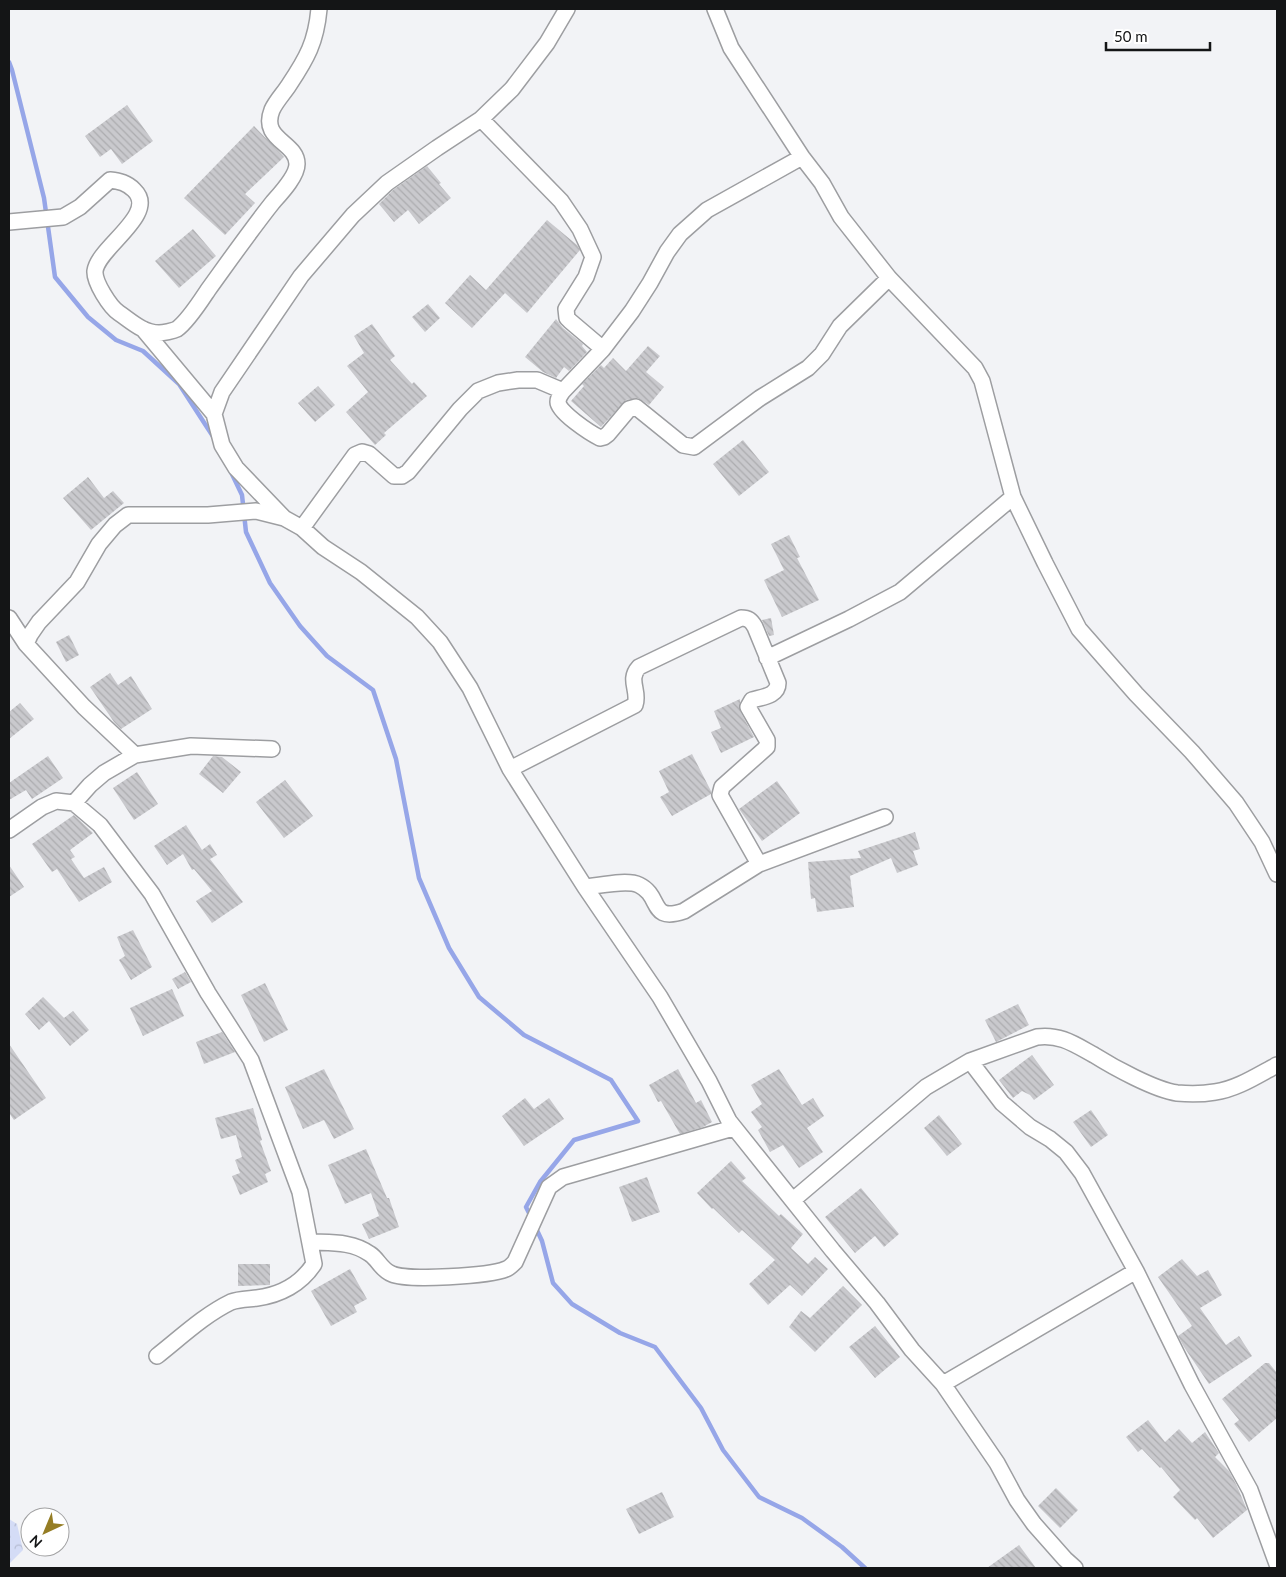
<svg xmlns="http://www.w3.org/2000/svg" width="1286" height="1577" viewBox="0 0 1286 1577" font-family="Lato,sans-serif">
  <defs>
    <pattern id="forest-crowns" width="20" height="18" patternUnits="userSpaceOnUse" patternTransform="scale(1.25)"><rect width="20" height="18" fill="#d4dcf6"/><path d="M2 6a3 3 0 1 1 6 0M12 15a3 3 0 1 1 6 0" fill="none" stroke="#b5bcd2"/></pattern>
    <pattern id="building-back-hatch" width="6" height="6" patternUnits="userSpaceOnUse" patternTransform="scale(1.25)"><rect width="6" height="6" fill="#c9c9cd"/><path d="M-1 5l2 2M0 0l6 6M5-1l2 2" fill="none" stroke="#acacaf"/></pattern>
  </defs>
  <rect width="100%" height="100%" fill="#f2f3f6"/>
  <!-- forest -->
  <path fill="url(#forest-crowns)" d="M9 1519 17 1524 23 1550 9 1564Z"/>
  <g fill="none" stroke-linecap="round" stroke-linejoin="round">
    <!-- stream -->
    <path stroke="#96a6e8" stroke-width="4.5" d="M9 62 12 70 44 198 55 277 88 317 116 340 143 351 179 384 214 438
      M231 472 242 495 246 532 270 583 300 626 327 656 373 690 396 759 419 878 449 948 479 997 524 1035 611 1080 638 1121 574 1140 540 1182 526 1207 531 1217
      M535 1226 542 1241 553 1283 572 1304 620 1333 655 1347 701 1408 723 1450 759 1497 802 1518 842 1547 865 1568"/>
  </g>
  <!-- building -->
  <path fill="url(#building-back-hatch)" d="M127 105 153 141 122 164 111 149 100 157 85 136Z
    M254 126 284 157 245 194 255 203 225 235 184 198Z
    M427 166 441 183 439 184 451 198 419 224 408 210 394 222 379 204 393 190Z
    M547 220 577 245 580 250 527 313 505 293 472 328 445 303 470 275 486 290Z
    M193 229 216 256 179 288 155 261Z
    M428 304 440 318 425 332 412 317Z
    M556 319 563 328 583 344 582 346 587 352 569 371 564 367 556 378 543 372 525 357Z
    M372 324 395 356 390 360 412 384 414 382 427 396 384 433 386 435 375 445 346 412 368 392 347 366 364 353 354 336Z
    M648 346 660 356 646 372 664 387 649 405 638 398 626 400 601 427 571 401 584 386 582 384 601 365 604 368 613 358 626 371Z
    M318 386 335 405 315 422 298 403Z
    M743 440 769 472 739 496 713 464Z
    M88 477 104 498 113 491 124 503 91 530 63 498Z
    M789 535 800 557 797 558 819 600 782 617 764 580 784 570 771 544Z
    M771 618 774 635 769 636 762 620Z
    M69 635 79 655 66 662 56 642Z
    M110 673 118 685 131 676 152 709 121 729 114 722 90 687Z
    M740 699V711L754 737 721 753 711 732 721 728 714 711Z
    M20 703 34 719 9 739V712Z
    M692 754 711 791V794L672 816 660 797 669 792 659 771Z
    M48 756 63 778 32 799 26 790 9 800V783Z
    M213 756 222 757 241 772 223 793 199 774Z
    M137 772 158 804 134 820 113 788Z
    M285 780 313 816 284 838 256 802Z
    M777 781 800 813 762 841 739 809Z
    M74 815 93 833 70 850 75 857 71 859 84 878 104 867 112 882 79 902 57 869 52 872 32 844Z
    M186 825 202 850 210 844 217 855 210 859 243 902 212 923 196 901 212 891 194 869 192 870 183 854 167 865 154 846Z
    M915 832 920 849 913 851 918 865 897 873 891 858 850 876 854 907 817 912 815 898 811 899 808 862 861 858 858 851Z
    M9 865 24 887 9 897Z
    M133 930 152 967 131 980 119 960 125 956 117 937Z
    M185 972 191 982 178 989 172 979Z
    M265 983 288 1030 264 1042 241 995Z
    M172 989 184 1016 143 1036 130 1008Z
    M43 997 64 1018 73 1011 89 1030 70 1046 49 1021 39 1030 25 1014Z
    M1018 1004 1029 1025 996 1042 985 1020Z
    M222 1032 235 1052 204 1064 196 1042Z
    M9 1044 46 1098 14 1120 9 1113Z
    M1032 1055 1054 1085 1034 1100 1030 1095 1022 1091 1013 1098 999 1080Z
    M324 1069 354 1129 334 1139 324 1120 303 1129 285 1087Z
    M678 1069 696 1103 701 1100 712 1122 703 1127 680 1134 661 1101 658 1102 649 1085Z
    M779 1069 802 1105 813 1098 824 1116 807 1128 823 1152 799 1168 783 1145 770 1152 758 1130 762 1127 751 1112 762 1104 751 1085Z
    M525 1098 534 1109 549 1098 564 1119 524 1146 502 1116Z
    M253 1108 262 1140 260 1141 271 1171 265 1174 268 1182 240 1195 232 1176 240 1173 235 1160 242 1157 236 1135 221 1139 215 1118Z
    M1091 1110 1108 1135 1091 1147 1073 1122Z
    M939 1115 962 1144 947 1156 924 1128Z
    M366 1149 387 1198H389L399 1227 369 1239 362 1224 379 1216 371 1193 345 1204 328 1165Z
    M731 1161 746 1178 742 1181 779 1216 781 1214 803 1234 791 1248 808 1264 815 1257 828 1269 802 1296 790 1285 768 1305 749 1284 775 1260 742 1230 739 1233 713 1208 712 1209 697 1193Z
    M647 1177 660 1212 632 1222 619 1187Z
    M861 1188 899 1234 884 1247 875 1236 855 1253 825 1217Z
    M1182 1259 1197 1276 1208 1270 1222 1295 1200 1308 1226 1345 1239 1336 1252 1356 1209 1384 1184 1347 1178 1336 1192 1326 1158 1277Z
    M238 1264H270V1285L238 1286Z
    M350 1269 367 1299 354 1306 357 1312 331 1326 311 1291Z
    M843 1286 862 1305 815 1352 789 1327 801 1311 810 1318Z
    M875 1326 900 1357 875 1378 849 1347Z
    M1265 1363H1269L1277 1373V1418L1249 1442 1234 1424 1239 1420 1222 1399Z
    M1148 1420 1165 1442 1179 1429 1192 1443 1205 1432 1219 1453 1215 1457 1229 1471 1237 1486 1247 1510 1213 1538 1197 1518 1195 1520 1173 1497 1180 1490 1161 1467 1160 1468 1142 1449 1138 1452 1126 1437Z
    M1056 1488 1078 1510 1060 1528 1038 1506Z
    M662 1492 674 1517 639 1534 626 1509Z
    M1019 1545 1036 1568H987Z"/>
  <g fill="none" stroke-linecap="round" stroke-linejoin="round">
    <defs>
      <path id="street" d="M567 9 547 43 512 89 481 119 437 148 387 183 353 215 301 276 222 392 214 414 222 445 236 468 284 518 302 528 323 547 361 572 417 617 440 642 470 688 510 769 585 887 660 997 709 1081 729 1121 833 1251 877 1303 912 1350 943 1384 997 1463 1017 1500 1034 1524 1065 1559 1075 1568
        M715 9 731 48 802 157 822 183 841 217 889 278 975 368 982 381 1013 497 1045 563 1079 629 1136 694 1192 752 1236 803 1262 842 1277 874
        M481 119 561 201 580 229 593 257 586 277 566 309 567 318 570 321 603 349
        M9 222 63 217 80 207 110 180C120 181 127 183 134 190 159 214 98 247 95 271 94 282 110 307 119 313 131 321 143 333 159 333 163 333 173 331 177 329 188 321 200 302 208 290 229 261 250 231 273 202 281 193 297 176 297 164 297 142 260 140 272 110 276 101 284 93 289 85 307 58 316 42 319 9
        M143 329 214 414
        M563 391C561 394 558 397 558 402 558 412 590 433 600 438L604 437 608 434 629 409 636 407 683 445 694 447 760 398 808 368 822 354 840 326 889 278
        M302 528 355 455 362 452 369 454 394 476H402L408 472 460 409 478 391 498 383 518 380H537L563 391 603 349 632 311 650 283 667 252 680 234 707 210 802 157
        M9 618 26 644 84 707 135 755
        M26 644 30 635 39 622 77 582 99 544 115 525 128 515H208L256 511 284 518
        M767 658 849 619 900 592 1013 497
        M510 769 635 705C640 691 627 680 639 667L741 618C748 618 751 620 755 627L778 683C778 696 762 697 752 700L748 707 767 740V747L722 787 720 795 759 864
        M74 803 90 785 104 773 135 755 191 746 272 749
        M9 830 42 807 56 801 74 803 100 825 152 894 208 993 251 1060 300 1192 314 1264C301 1284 280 1295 257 1298 249 1299 238 1299 231 1302 204 1315 180 1338 157 1356
        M585 887C598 886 627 879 639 885 662 896 649 923 684 911L759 864 885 817
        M970 1061 1002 1103 1030 1127 1050 1139 1066 1152 1082 1173 1136 1271 1192 1385 1250 1490 1277 1564
        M793 1200 926 1087 970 1061 1037 1037C1060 1034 1074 1044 1094 1055 1113 1067 1155 1090 1177 1093 1188 1094 1203 1094 1215 1092 1237 1089 1258 1075 1277 1065
        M310 1242C331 1243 352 1241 370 1254 378 1259 381 1270 392 1274 407 1281 490 1276 506 1269 509 1268 512 1265 515 1262L549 1187 563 1177 733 1128
        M943 1384 1136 1271"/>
    </defs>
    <!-- street casing -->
    <use href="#street" stroke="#9d9ea1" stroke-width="18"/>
    <!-- street -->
    <use href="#street" stroke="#fff" stroke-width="15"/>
  </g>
  <!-- border -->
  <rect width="1286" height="1577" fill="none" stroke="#141516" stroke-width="20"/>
  <!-- north arrow -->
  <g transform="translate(45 1532) rotate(224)"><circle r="24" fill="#ffffff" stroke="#a1a1a2"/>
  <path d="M0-4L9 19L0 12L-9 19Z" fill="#957d24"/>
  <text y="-8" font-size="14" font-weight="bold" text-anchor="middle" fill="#141516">N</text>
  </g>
  <!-- scale -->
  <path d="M1106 42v8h104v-8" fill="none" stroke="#141516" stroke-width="2.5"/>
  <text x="1114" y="42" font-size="15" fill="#141516" stroke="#ffffff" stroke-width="4" paint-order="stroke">50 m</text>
</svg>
